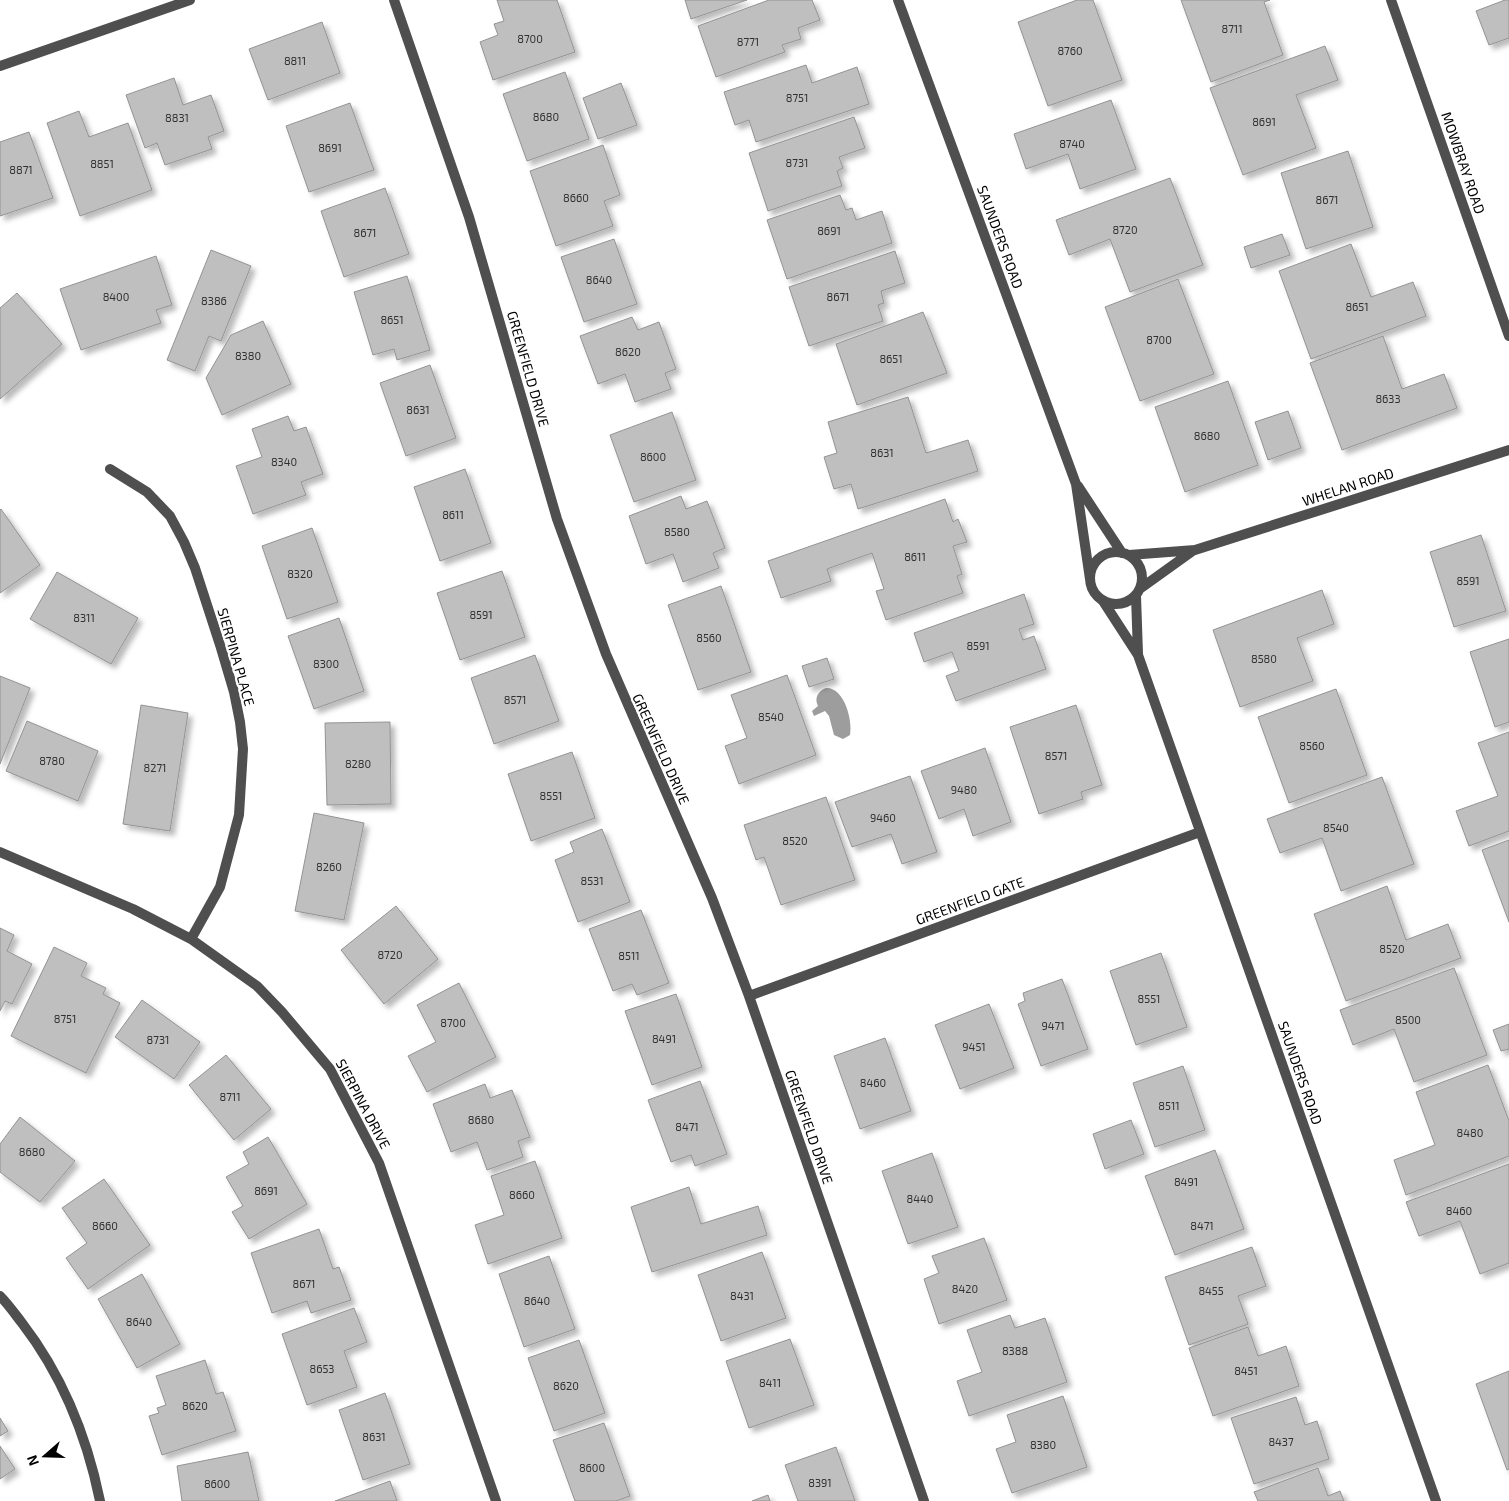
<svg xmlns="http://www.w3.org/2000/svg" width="1509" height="1501" viewBox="0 0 1509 1501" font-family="'Exo 2',sans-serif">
  <defs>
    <filter id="shadow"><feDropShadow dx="4.5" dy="4.5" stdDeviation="2.5" flood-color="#0004"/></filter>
  </defs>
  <rect width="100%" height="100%" fill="#fff"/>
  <!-- water -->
  <path fill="#9d9d9d" d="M826 688C844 687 853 720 850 735L843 739 834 735 829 716 825 711 814 716 812 711 818 706C814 698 818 691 826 688Z"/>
  <!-- building -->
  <path fill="#bfbfbf" stroke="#939393" filter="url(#shadow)" d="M497 0H557L575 52 493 80 480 42 498 35 494 24 504 21Z
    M685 0H747L691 19Z
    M769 0H812L820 20 798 28 801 39 782 45 785 52 716 77 698 26Z
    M1077 0H1093L1122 80 1048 106 1018 22Z
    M1181 0H1270L1264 2 1283 55 1211 82Z
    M1505 0H1509V38L1489 45 1476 11Z
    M322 22 340 73 268 100 249 49Z
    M1325 46 1338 80 1296 95 1316 148 1243 175 1210 88Z
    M806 65 812 83 857 67 869 104 756 142 749 120 735 125 724 92Z
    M565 72 589 139 527 161 503 94Z
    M174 78 183 105 211 95 224 131 208 137 212 149 165 165 157 143 145 148 126 95Z
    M621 83 637 125 598 139 583 98Z
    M1111 100 1136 169 1080 189 1068 154 1026 169 1014 134Z
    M350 103 374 170 309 192 286 126Z
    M79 111 89 137 128 123 152 190 80 216 47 123Z
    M854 117 865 148 839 157 843 168 837 171 842 186 768 211 749 153Z
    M29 132 53 198 0 216V142Z
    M603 145 620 195 604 201 613 226 556 246 530 171Z
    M1348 151 1373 227 1306 249 1281 173Z
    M1170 178 1203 265 1130 292 1110 239 1069 255 1056 220Z
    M385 188 409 254 344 277 321 211Z
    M840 195 846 210 852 208 856 220 882 211 892 243 787 279 767 220Z
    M1282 234 1290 255 1251 268 1244 247Z
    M614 239 637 304 584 322 561 257Z
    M1351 244 1371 297 1413 282 1426 316 1311 359 1279 271Z
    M211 250 251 266 221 341 209 336 195 371 167 360Z
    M895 251 905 283 881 291 884 303 878 305 883 321 809 346 789 287Z
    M156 256 172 305 156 310 161 323 81 350 60 289Z
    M407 276 430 350 397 360 394 349 373 355 354 292Z
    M1178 279 1214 374 1140 401 1105 307Z
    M17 293 62 344 0 399V308Z
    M923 312 947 373 857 405 836 344Z
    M632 317 638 330 659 322 676 369 665 373 671 389 635 402 625 374 598 384 580 336Z
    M263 321 291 384 222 415 206 378 231 335Z
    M1383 336 1402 389 1444 374 1457 408 1342 450 1310 363Z
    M430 365 456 438 406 456 380 383Z
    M1228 381 1258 465 1185 492 1155 407Z
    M908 397 926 453 968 440 978 471 858 509 851 484 834 489 824 457 837 453 828 422Z
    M1288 411 1301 448 1268 460 1255 422Z
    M672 412 696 480 634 502 610 435Z
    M288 416 294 431 306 427 323 474 301 482 306 495 253 514 236 466 262 457 252 429Z
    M465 469 491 543 440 561 414 487Z
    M681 496 686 509 707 501 725 548 713 553 719 568 683 582 673 554 646 564 629 516Z
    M945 499 953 522 958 519 967 542 953 546 962 574 957 576 963 593 886 620 876 591 884 589 872 553 827 569 831 581 781 598 768 561Z
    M1 509 40 565 0 593V510Z
    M312 528 338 602 287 619 262 546Z
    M1481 535 1506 611 1454 627 1430 552Z
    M502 571 525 637 460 660 437 593Z
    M57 572 138 618 111 664 30 619Z
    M721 586 751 672 698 690 668 605Z
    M1322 590 1334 624 1297 638 1313 681 1240 707 1213 630Z
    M1024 594 1034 624 1019 629 1023 640 1034 636 1046 669 956 701 946 676 959 671 952 652 924 662 914 633Z
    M339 618 364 691 314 709 288 636Z
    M1509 639V722L1495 727 1470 652Z
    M535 655 559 721 494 744 471 678Z
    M827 658 834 679 809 687 802 666Z
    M787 675 816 755 739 784 725 746 747 738 731 695Z
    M0 676 30 688 0 764Z
    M1336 689 1367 775 1289 803 1258 717Z
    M141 705 188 713 170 831 123 824Z
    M1076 705 1102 785 1081 792 1083 799 1039 814 1010 727Z
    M27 721 98 751 78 801 6 771Z
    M390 722 391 804 327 805 325 723Z
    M1509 732V831L1469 846 1456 811 1498 796 1478 743Z
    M985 748 1011 822 973 836 964 809 939 819 921 771Z
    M572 752 595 818 531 841 508 774Z
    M910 776 937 852 902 864 891 834 852 847 835 802Z
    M1382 777 1414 864 1341 891 1322 838 1280 853 1267 819Z
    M826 797 855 880 781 905 764 857 756 860 744 825Z
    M314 813 364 823 344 920 295 911Z
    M602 829 630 902 578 922 555 860 574 852 570 842Z
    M1509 840V922L1482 850Z
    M1387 886 1406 940 1448 924 1461 958 1346 1001 1314 914Z
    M396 906 438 959 384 1004 341 950Z
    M641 910 669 983 637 995 632 984 613 991 589 929Z
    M0 928 14 935 7 951 32 964 12 1004 5 1001 0 1011Z
    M54 947 87 963 81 976 106 988 103 994 120 1003 86 1073 11 1036Z
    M1161 953 1187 1027 1136 1045 1110 971Z
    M1454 968 1487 1055 1414 1082 1394 1029 1353 1045 1340 1010Z
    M1062 979 1088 1049 1041 1066 1018 1004 1025 1001 1023 993Z
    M459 983 496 1057 427 1092 408 1056 436 1042 417 1005Z
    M676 994 702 1067 652 1085 625 1011Z
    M142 1000 200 1042 174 1079 115 1037Z
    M989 1004 1014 1068 960 1089 935 1025Z
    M1509 1024V1049L1501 1051 1493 1030Z
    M885 1038 911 1111 860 1129 834 1056Z
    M226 1055 271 1109 234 1140 189 1085Z
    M1488 1065 1509 1121V1156L1406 1195 1394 1160 1435 1145 1416 1092Z
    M1183 1066 1205 1130 1155 1147 1133 1083Z
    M700 1081 727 1154 695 1166 691 1155 671 1162 648 1100Z
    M485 1084 490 1098 512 1090 530 1137 518 1141 523 1157 487 1170 477 1142 451 1152 433 1104Z
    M20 1117 75 1161 40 1202 0 1172V1144Z
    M1131 1120 1144 1154 1105 1169 1093 1134Z
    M268 1137 307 1204 249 1239 232 1212 243 1206 226 1177 249 1164 243 1152Z
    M1215 1150 1244 1229 1175 1255 1145 1176Z
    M932 1153 958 1227 908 1244 882 1171Z
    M535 1161 562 1238 488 1264 475 1225 504 1215 491 1176Z
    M1509 1164V1263L1480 1274 1460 1221 1419 1236 1406 1202Z
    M104 1179 150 1245 88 1289 66 1258 87 1243 62 1208Z
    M689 1187 701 1224 758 1206 767 1235 652 1272 631 1207Z
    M319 1229 333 1269 339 1267 351 1300 311 1313 307 1301 272 1313 251 1253Z
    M984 1238 1007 1300 939 1324 924 1279 939 1273 932 1256Z
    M1252 1247 1266 1286 1238 1296 1248 1324 1189 1345 1165 1277Z
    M762 1252 786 1318 721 1341 698 1275Z
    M549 1256 575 1329 524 1347 499 1274Z
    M142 1274 180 1344 137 1368 98 1299Z
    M354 1308 367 1342 344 1351 357 1387 307 1405 282 1334Z
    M1010 1315 1015 1328 1045 1318 1067 1382 969 1416 957 1381 982 1372 967 1330Z
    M1248 1327 1258 1356 1286 1346 1299 1386 1213 1416 1189 1348Z
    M790 1339 814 1405 749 1428 726 1361Z
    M579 1340 605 1413 554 1431 528 1358Z
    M205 1360 216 1394 223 1392 236 1431 162 1455 149 1416 159 1413 157 1408 166 1405 156 1376Z
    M1509 1371V1469L1507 1470 1476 1384Z
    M385 1393 410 1464 363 1480 339 1410Z
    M1063 1396 1087 1467 1012 1493 996 1449 1016 1442 1007 1415Z
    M1296 1397 1305 1425 1317 1421 1329 1459 1254 1484 1231 1418Z
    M0 1418 8 1431 0 1436Z
    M604 1423 630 1496 616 1501H575L553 1440Z
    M0 1446 15 1469 0 1479Z
    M836 1447 855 1501H798L785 1465Z
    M248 1452 259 1501H182L177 1466Z
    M1318 1468 1328 1496 1340 1491 1344 1501H1258L1254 1492Z
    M390 1481 397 1501H335Z
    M768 1495 770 1501H752Z"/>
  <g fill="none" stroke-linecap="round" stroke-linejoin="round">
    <!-- minor -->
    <path stroke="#4f4f4f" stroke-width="10" d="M394 0 469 217 557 519 606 654 712 898 749 996 924 1501
      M898 0 1076 484 1090 579
      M1391 0 1509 336
      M0 66 190 0
      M110 469 147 492 170 516 184 542 195 568 221 648 234 692 240 722 243 749 239 815 220 887 191 939
      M1078 486 1122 553
      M1090 578a26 26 0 1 1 52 0a26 26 0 1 1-52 0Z
      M1129 555 1195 550 1509 450
      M1141 588 1194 550
      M1136 596 1138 654
      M1103 601 1138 655 1436 1501
      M0 852 133 909 191 939 257 986 282 1012 330 1069 379 1163 496 1501
      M749 996 1200 832
      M0 1296C8 1304 15 1314 22 1323 62 1375 87 1437 100 1501"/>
  </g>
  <g text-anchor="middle" stroke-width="4.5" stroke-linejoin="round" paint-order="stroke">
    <!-- number labels -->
    <g font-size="11" fill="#303030">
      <text x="1232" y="33">8711</text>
      <text x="530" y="43">8700</text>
      <text x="748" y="46">8771</text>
      <text x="1070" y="55">8760</text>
      <text x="295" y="65">8811</text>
      <text x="797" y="102">8751</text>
      <text x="546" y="121">8680</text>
      <text x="177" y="122">8831</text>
      <text x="1264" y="126">8691</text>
      <text x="1072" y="148">8740</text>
      <text x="330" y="152">8691</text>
      <text x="797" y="167">8731</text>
      <text x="102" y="168">8851</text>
      <text x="21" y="174">8871</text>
      <text x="576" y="202">8660</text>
      <text x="1327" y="204">8671</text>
      <text x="1125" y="234">8720</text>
      <text x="829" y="235">8691</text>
      <text x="365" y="237">8671</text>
      <text x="599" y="284">8640</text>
      <text x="116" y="301">8400</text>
      <text x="838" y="301">8671</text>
      <text x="214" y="305">8386</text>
      <text x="1357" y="311">8651</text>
      <text x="392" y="324">8651</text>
      <text x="1159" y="344">8700</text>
      <text x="628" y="356">8620</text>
      <text x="248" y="360">8380</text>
      <text x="891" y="363">8651</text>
      <text x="1388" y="403">8633</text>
      <text x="418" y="414">8631</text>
      <text x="1207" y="440">8680</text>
      <text x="882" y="457">8631</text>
      <text x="653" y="461">8600</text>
      <text x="284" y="466">8340</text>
      <text x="453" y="519">8611</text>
      <text x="677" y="536">8580</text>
      <text x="915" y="561">8611</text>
      <text x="300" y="578">8320</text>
      <text x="1468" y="585">8591</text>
      <text x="481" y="619">8591</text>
      <text x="84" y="622">8311</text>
      <text x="709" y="642">8560</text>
      <text x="978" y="650">8591</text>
      <text x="1264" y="663">8580</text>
      <text x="326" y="668">8300</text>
      <text x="515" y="704">8571</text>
      <text x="771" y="721">8540</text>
      <text x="1312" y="750">8560</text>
      <text x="1056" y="760">8571</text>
      <text x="52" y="765">8780</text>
      <text x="358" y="768">8280</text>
      <text x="155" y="772">8271</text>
      <text x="964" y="794">9480</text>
      <text x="551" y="800">8551</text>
      <text x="883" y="822">9460</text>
      <text x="1336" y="832">8540</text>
      <text x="795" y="845">8520</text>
      <text x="329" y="871">8260</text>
      <text x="592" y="885">8531</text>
      <text x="1392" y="953">8520</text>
      <text x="390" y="959">8720</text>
      <text x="629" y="960">8511</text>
      <text x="1149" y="1003">8551</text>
      <text x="65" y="1023">8751</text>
      <text x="1408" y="1024">8500</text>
      <text x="453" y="1027">8700</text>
      <text x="1053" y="1030">9471</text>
      <text x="664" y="1043">8491</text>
      <text x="158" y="1044">8731</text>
      <text x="974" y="1051">9451</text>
      <text x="873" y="1087">8460</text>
      <text x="230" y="1101">8711</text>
      <text x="1169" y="1110">8511</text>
      <text x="481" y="1124">8680</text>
      <text x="687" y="1131">8471</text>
      <text x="1470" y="1137">8480</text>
      <text x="32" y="1156">8680</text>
      <text x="1186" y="1186">8491</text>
      <text x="266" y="1195">8691</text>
      <text x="522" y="1199">8660</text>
      <text x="920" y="1203">8440</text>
      <text x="1459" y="1215">8460</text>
      <text x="105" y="1230">8660</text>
      <text x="1202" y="1230">8471</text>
      <text x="304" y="1288">8671</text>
      <text x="965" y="1293">8420</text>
      <text x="1211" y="1295">8455</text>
      <text x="742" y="1300">8431</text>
      <text x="537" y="1305">8640</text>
      <text x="139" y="1326">8640</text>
      <text x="1015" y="1355">8388</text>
      <text x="322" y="1373">8653</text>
      <text x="1246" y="1375">8451</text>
      <text x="770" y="1387">8411</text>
      <text x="566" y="1390">8620</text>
      <text x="195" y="1410">8620</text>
      <text x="374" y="1441">8631</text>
      <text x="1281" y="1446">8437</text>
      <text x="1043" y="1449">8380</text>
      <text x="592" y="1472">8600</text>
      <text x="820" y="1487">8391</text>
      <text x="217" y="1488">8600</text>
    </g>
    <!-- street labels -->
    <g font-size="14" fill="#000" stroke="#fff">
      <text transform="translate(1463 163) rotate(71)" y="5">MOWBRAY ROAD</text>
      <text transform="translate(1000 237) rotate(70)" y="5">SAUNDERS ROAD</text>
      <text transform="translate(528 369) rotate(74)" y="5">GREENFIELD DRIVE</text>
      <text transform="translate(1348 487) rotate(-18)" y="5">WHELAN ROAD</text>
      <text transform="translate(236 657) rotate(74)" y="5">SIERPINA PLACE</text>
      <text transform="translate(661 749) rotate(66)" y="5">GREENFIELD DRIVE</text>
      <text transform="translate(970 901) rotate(-20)" y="5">GREENFIELD GATE</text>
      <text transform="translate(1300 1073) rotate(71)" y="5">SAUNDERS ROAD</text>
      <text transform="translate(363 1104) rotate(62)" y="5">SIERPINA DRIVE</text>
      <text transform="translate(809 1127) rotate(71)" y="5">GREENFIELD DRIVE</text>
    </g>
  </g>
  <!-- north arrow -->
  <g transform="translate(45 1456) rotate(250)" stroke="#ffffff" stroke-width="4" paint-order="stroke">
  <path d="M0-4L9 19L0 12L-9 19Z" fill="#000000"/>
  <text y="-8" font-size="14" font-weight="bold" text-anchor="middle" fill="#000000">N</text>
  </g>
</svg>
